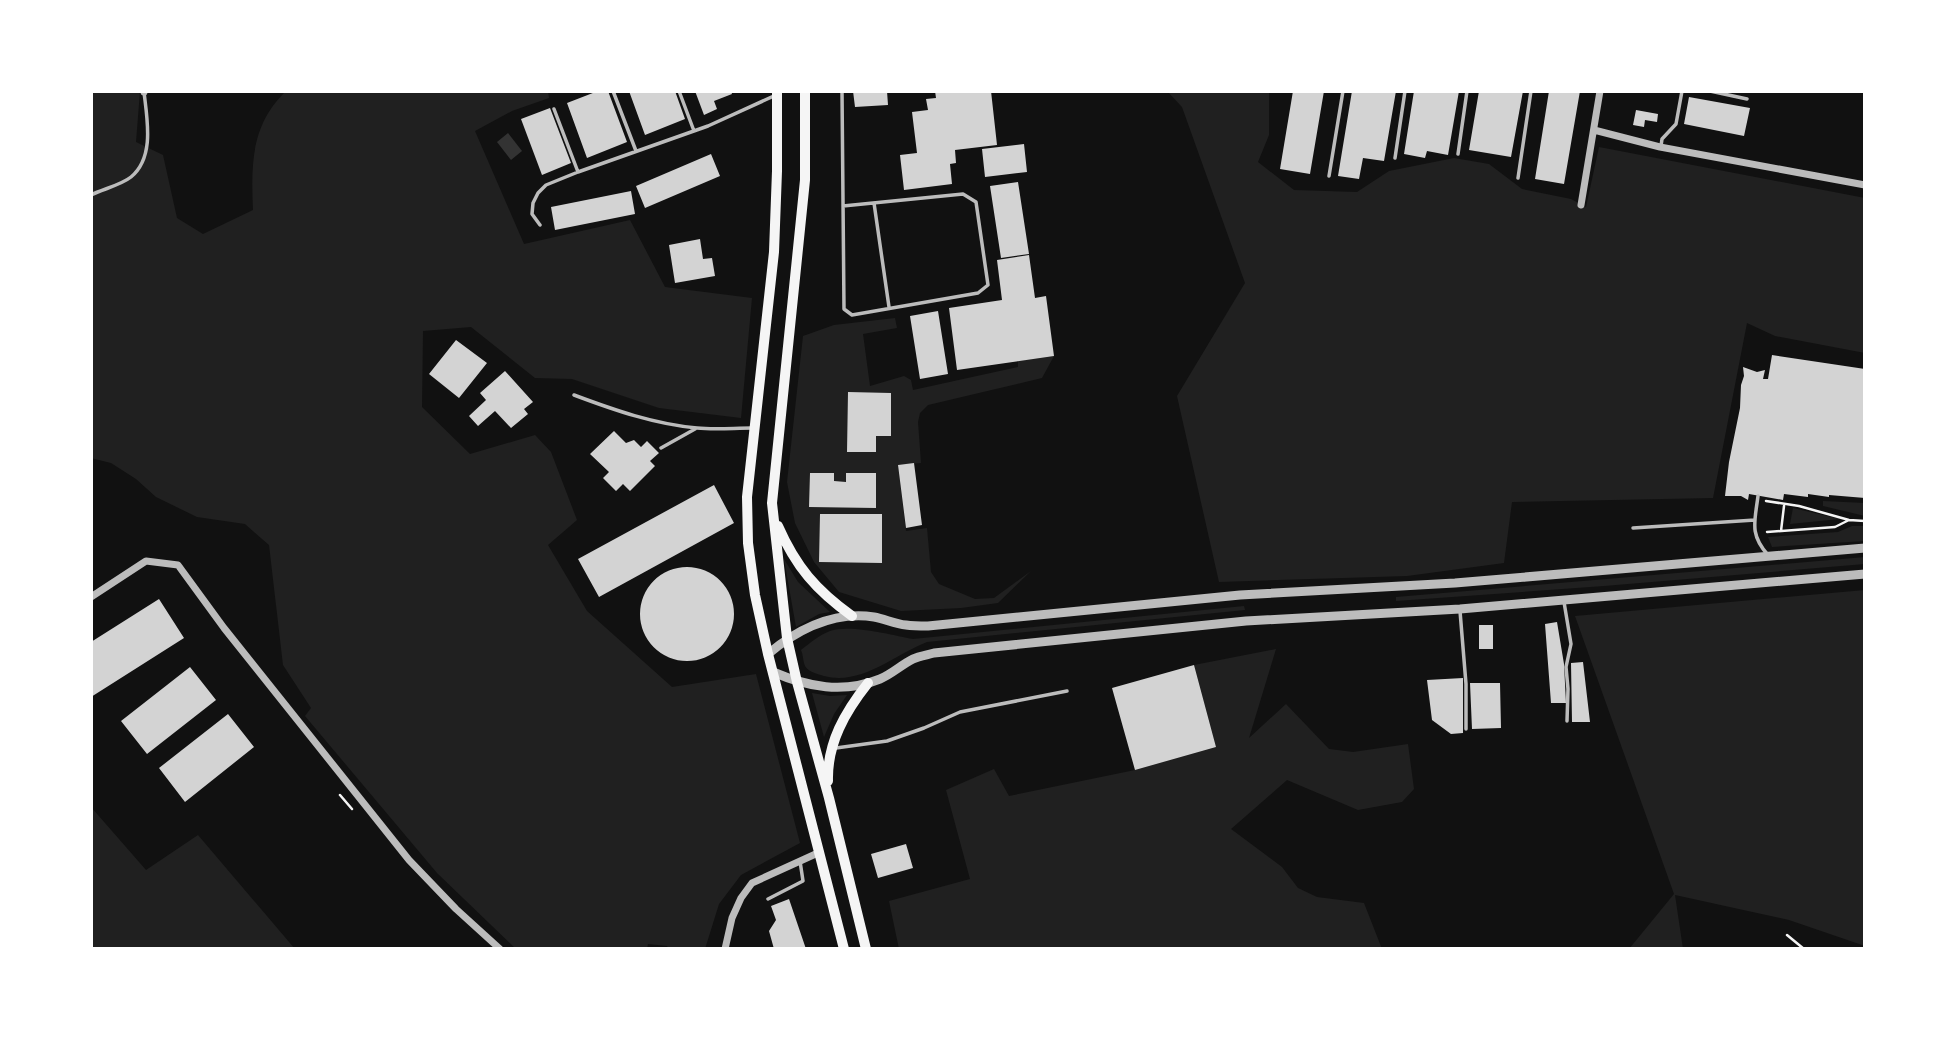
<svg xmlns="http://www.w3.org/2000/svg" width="1956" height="1040" viewBox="0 0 1956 1040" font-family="Literata,serif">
  <rect width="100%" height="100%" fill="#111"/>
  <!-- green -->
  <path fill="#202020" d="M91 91H140L136 142 163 155 177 218 203 234 253 210C251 164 251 125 286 91H548L549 98 512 111 475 131 524 244 630 220 665 287 752 298 741 418 659 408 572 379 535 378 471 327 423 331 422 407 470 454 535 435 551 452 577 520 548 545 587 611 672 687 756 674 800 843 741 875 719 904 705 949H669L667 946 648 944 647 949H516L437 873 305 716 311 708 283 665 269 545 245 524 197 517 156 497 136 479 111 463 91 458Z
    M1167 91H1269V135L1258 162 1294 190 1357 192 1389 171 1454 158 1489 164 1522 189 1571 199 1586 207 1599 147 1865 198V353L1775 336 1747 323 1713 498 1512 502 1504 563 1407 576 1219 582 1177 396 1245 283 1182 107Z
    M895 318 897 328 863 334 870 386 904 376 911 380 913 390 1018 367V361L1054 356 1042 378 928 405 920 413 918 422 921 463 898 465 906 531 927 528 931 572 939 584 975 599 994 598 1031 571 998 603 961 608 901 611 839 592 814 562 795 523 787 482 803 336 834 325Z
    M1823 501 1865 503V516L1823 506Z
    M1793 508 1840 519 1790 524Z
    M1852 526H1865V541L1772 547 1768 537 1838 532Z
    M1865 557V564L1604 586 1396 601V597Z
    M784 559 798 582 830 612 819 614 796 627Z
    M1865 590V946L1789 920 1675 895 1683 949H1629L1674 894 1575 616Z
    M1244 606 1245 610 927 642C894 655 861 686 824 676 818 674 808 672 805 666 803 661 803 654 801 650 810 643 819 635 830 631 850 624 892 635 913 639Z
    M1276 649 1249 738 1286 704 1329 749 1353 752 1408 744 1414 789 1402 802 1358 810 1287 780 1231 829 1282 867 1298 888 1317 897 1364 903 1382 949H899L889 901 970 879 946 790 994 769 1009 796 1135 770 1216 747 1194 665Z
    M812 693 830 696 847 695 834 714 824 737Z
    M91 807 146 870 198 835 295 949H91Z"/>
  <!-- water -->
  <path fill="#333" d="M508 133 522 151 511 160 497 142Z"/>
  <!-- building -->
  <path fill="#d3d3d3" d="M598 91H608L627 142 587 158 567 103Z
    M629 91H675L685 119 645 135Z
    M695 91H731L732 94 714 101 717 109 704 115Z
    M853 91H887L888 105 855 107Z
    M935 91H991L997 145 955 150 956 163 950 164 952 184 904 190 900 155 917 153 912 112 928 110 926 99 936 98Z
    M1293 91H1324L1310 174 1280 169Z
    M1352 91H1396L1384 161 1363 158 1359 179 1338 176Z
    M1414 91H1459L1448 155 1427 151 1425 158 1404 154Z
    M1479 91H1523L1511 157 1469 150Z
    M1549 91H1580L1564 184 1535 179Z
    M1689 97 1750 108 1744 136 1684 124Z
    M550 108 571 163 542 175 521 119Z
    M1636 110 1658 114 1657 122 1645 120 1644 127 1633 125Z
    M1024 144 1027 172 985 177 982 149Z
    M711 154 720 176 645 208 636 186Z
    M1018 182 1029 254 1001 258 990 186Z
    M631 191 635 214 555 230 551 207Z
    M700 239 703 259 712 258 715 276 675 283 669 245Z
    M1029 255 1035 298 1046 296 1054 356 957 370 949 308 1002 300 997 260Z
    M938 311 948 374 920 379 910 316Z
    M456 340 487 363 459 398 429 374Z
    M1772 355 1865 369V498L1829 495V497L1808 494V497L1784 494 1783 500 1749 494 1748 500 1741 496H1725L1729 462 1740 408 1741 385 1744 376 1743 367 1757 372 1765 370 1763 379H1768Z
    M505 371 533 402 524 409 528 414 511 428 495 411 478 426 469 416 486 400 480 393Z
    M848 392 891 393V436H876V452H847Z
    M614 431 626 443 634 440 641 447 647 441 659 453 650 461 655 466 630 491 623 484 616 491 603 478 609 472 590 454Z
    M914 463 922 525 906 528 898 465Z
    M810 473H834V481L846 482V473H876V508L809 507Z
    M714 485 734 523 599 597 578 559Z
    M820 514H882V563L819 562Z
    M640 614a47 47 0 1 1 94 0a47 47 0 1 1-94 0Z
    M159 599 184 638 91 697V642Z
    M1557 622 1564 664 1566 703H1551L1545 624Z
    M1479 625H1493V649H1479Z
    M1583 662 1590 722H1572L1571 663Z
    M1194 665 1216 747 1135 770 1112 688Z
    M190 667 216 700 147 754 121 721Z
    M1463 678V733L1451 734 1432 720 1427 680Z
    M1470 683H1500L1501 728 1472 729Z
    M228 714 254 747 185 802 159 768Z
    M906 844 913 868 878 878 871 854Z
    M789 899 806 949H774L769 931 776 920 771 906Z"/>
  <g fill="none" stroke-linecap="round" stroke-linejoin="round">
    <!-- path -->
    <path stroke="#f5f5f5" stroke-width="2.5" d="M1766 501 1799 506 1849 520 1865 521
      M1781 531 1784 506
      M1767 532 1835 527 1849 520
      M340 795 352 809
      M1787 935 1804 949"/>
    <!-- service -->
    <path stroke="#bcbcbc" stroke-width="3.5" d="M613 91 636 151
      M679 91 694 131
      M842 91 844 309 852 315 978 293 988 285 976 202 963 194 843 206
      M1710 91 1747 99
      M554 109 578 172
      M1661 146 1662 139 1676 124 1682 91
      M1458 154 1467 91
      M1395 158 1405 91
      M1329 176 1343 91
      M1518 178 1531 91
      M91 195C103 189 121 185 131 177 155 157 147 119 144 92
      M874 203 889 307
      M540 225 532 214 533 203 538 193 546 185 578 172 708 126 776 95
      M574 395C614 410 654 424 697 428 715 430 734 428 752 428
      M661 448 695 429
      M1758 496C1755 521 1749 534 1768 555
      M1633 528 1755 520
      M1564 602 1571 644 1566 667 1568 689 1567 721
      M1460 611 1466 684V729
      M836 748 887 741 924 728 960 712 1067 691
      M768 899 803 881 800 861"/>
    <!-- minor -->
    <path stroke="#bcbcbc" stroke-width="7" d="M144 92V91
      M1594 130 1660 147 1865 185
      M1581 205 1600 91
      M91 597 146 561 178 565 224 628 409 860 456 909 500 949
      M725 949 732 918 741 898 752 883 820 852"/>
    <!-- tertiary -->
    <path stroke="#bcbcbc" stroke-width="9" d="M768 654C798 629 834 611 874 617 885 619 895 624 906 625 913 626 921 626 928 626L1240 595 1455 583 1865 548
      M773 672C808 687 843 694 880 679 892 674 901 665 913 659 919 656 927 655 934 653L1246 621 1460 609 1865 574"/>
    <!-- secondary -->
    <path stroke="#f5f5f5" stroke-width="10" d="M777 91V171L774 252 747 497 748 543 755 595 768 654 844 949
      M805 91V180L772 503 787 638 797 682 829 798 866 949
      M778 526C796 567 816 590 852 616
      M828 781C827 743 845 712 868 683"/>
  </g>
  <!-- border -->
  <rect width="1956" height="1040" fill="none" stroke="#ffffff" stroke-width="186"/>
</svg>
